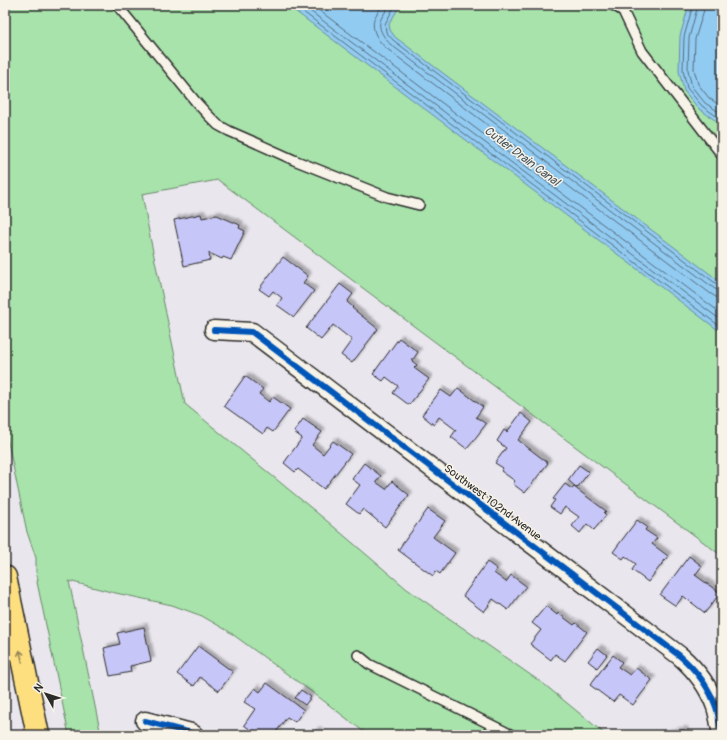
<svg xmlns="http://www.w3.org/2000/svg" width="727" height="740" viewBox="0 0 727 740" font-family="Pangolin,sans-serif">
  <defs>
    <filter id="shadow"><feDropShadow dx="3.5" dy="-3.5" stdDeviation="1" flood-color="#0004"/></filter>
  </defs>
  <rect width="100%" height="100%" fill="#e9e6ed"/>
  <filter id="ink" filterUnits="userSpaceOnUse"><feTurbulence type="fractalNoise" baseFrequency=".025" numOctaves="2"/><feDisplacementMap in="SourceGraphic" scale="8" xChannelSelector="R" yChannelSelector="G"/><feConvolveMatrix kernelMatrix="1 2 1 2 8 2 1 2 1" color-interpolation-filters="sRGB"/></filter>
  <g filter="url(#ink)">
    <!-- green -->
    <path fill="#a7e3aa" stroke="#69876a" d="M5 5H722V556L218 180 142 194 150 237 185 404 327 521 407 589 545 685 606 735H368L320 698 228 631 202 616 172 605 111 592 69 581 101 735H69L37 582 38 579 36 572V558L27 532 5 428Z"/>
    <!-- water -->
    <path fill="#92cbf2" stroke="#698ba2" d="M287 5H397L398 9 389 24 390 30 395 37 722 283V333Z
      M689 5H722V125L699 109 684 91 679 71 680 36Z"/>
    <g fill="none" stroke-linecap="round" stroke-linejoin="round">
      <!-- shore -->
      <path stroke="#546b7b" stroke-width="1" d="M294 5 722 328
        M302 5 722 321
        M312 5 722 314
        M382 5C380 10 376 14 374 19 371 30 378 41 386 48L711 294 716 297H722
        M388 5C387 9 385 13 382 17 376 27 383 36 390 44L715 289 722 291
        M393 5V9L385 24 386 32 393 40 718 285 722 286
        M693 5 684 37 683 70 687 88 702 106 722 120
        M698 5 689 38 688 70 692 87 705 103 722 114
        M704 5V10L695 39 694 69 698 84 709 98 722 107"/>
    </g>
    <!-- building -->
    <path fill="#c7c6f8" stroke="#2b2b2b" filter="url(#shadow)" d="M201 214 202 218 217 215 240 225 239 228 245 231 231 260 223 257 222 259 209 253 210 260 184 266 174 220Z
      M283 257 308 276 303 283 314 291 294 317 277 305 282 298 273 291 269 296 259 289Z
      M340 284 353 294 347 302 353 307 352 308 378 329 352 363 341 355 352 340 333 325 321 340 306 328Z
      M399 338 418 352 412 361 417 365 414 368 429 379 409 405 393 393 398 386 386 377 383 381 373 374Z
      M245 376 263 389 259 394 269 402 273 397 290 409 273 432 267 428 263 434 224 406Z
      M458 388 483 407 476 417 486 424 467 449 451 437 456 430 439 417 434 425 422 415 441 390 451 397Z
      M521 413 532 422 518 440 548 463 525 493 513 484 515 481 501 471 503 468 495 463 506 448 497 441 504 430 507 432Z
      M303 419 322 432 312 445 323 454 333 441 351 454 324 489 298 469 295 472 284 463 302 438 294 432Z
      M364 463 381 476 376 482 386 489 392 481 409 495 385 527 363 509 359 514 346 504 360 485 352 479Z
      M579 465 589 472 577 488 568 480Z
      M565 484 572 489 574 487 606 511 604 513 606 515 594 530 587 524 580 533 572 526 579 517 565 507 560 514 550 507 555 500 553 499Z
      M428 509 445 521 433 537 455 553 440 574 436 571 433 576 398 550Z
      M637 520 647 527 645 530 657 538 652 544 668 556 648 582 632 570 636 564 625 556 623 559 613 552Z
      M689 556 702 566 695 575 720 593 705 613 683 596 676 606 660 595Z
      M487 562 497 569 494 573 506 582 511 575 526 586 508 610 493 599 484 612 463 596Z
      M546 606 557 615 558 613 574 625 576 623 587 632 565 661 555 654 551 660 530 644 541 630 532 623Z
      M144 627 151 661 130 666 131 672 110 676 104 648 120 644 117 633Z
      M198 646 233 672 219 691 200 677 194 686 177 674Z
      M598 648 607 655 597 668 588 661Z
      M613 655 622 662 618 667 630 675 636 668 652 680 633 705 619 695 613 702 590 685Z
      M267 683 304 710 295 722 287 717 274 735H258L244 725 255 709 244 702 255 688 260 692Z
      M301 690 311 697 305 705 295 698Z
      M316 730 323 735H312Z
      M684 730 685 735H658Z"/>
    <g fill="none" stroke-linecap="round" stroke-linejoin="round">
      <defs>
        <path id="service" d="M117 5 196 102 208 115 218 125 229 131 245 138 294 160 387 197 419 205
          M613 5 623 11 642 51 722 155
          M358 655 369 664 512 735"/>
        <path id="minor" d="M214 330 252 332 680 656C696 670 709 687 716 707 719 716 720 726 722 735
          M145 721 191 733 194 735"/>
        <path id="motorway" d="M5 577 38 735"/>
      </defs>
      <!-- service casing -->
      <use href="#service" stroke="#2b2b2b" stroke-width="12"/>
      <!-- minor casing -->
      <use href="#minor" stroke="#2b2b2b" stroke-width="21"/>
      <!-- motorway casing -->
      <use href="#motorway" stroke="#2b2b2b" stroke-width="25"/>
      <!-- service -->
      <use href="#service" stroke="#f7f3e8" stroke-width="9"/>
      <!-- minor -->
      <use href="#minor" stroke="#f7f3e8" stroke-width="18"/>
      <!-- motorway -->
      <use href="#motorway" stroke="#fddf80" stroke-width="22"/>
      <defs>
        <path id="cycleway" d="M214 330 252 332 680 656C696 670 709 687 716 707 719 716 720 726 722 735
          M145 721 191 733 194 735"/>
      </defs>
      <!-- cycleway casing -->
      <use href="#cycleway" stroke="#f7f3e8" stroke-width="8"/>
      <!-- cycleway -->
      <use href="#cycleway" stroke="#0057b8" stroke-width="6"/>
    </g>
    <!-- one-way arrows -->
    <defs><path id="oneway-shaft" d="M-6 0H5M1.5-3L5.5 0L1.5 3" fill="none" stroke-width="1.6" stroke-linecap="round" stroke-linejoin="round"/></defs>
    <use stroke="#948556" href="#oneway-shaft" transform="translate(21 656) rotate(-102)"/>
  </g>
  <g text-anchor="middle" stroke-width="3" stroke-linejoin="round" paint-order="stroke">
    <!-- street labels -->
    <g font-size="11" fill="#2b2b2b" stroke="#f7f3e8">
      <text transform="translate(493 502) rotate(37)" y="4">Southwest 102nd Avenue</text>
    </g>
    <!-- water labels -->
    <g font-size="12" font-style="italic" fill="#45535d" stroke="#f7f3e8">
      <text transform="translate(522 156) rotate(37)" y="4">Cutler Drain Canal</text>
    </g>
  </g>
  <!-- margin -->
  <rect width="727" height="740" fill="none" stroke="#f7f3e8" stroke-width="20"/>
  <rect x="10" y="10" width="707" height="720" fill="none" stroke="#2b2b2b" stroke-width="1.5" filter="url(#ink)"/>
  <!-- north arrow -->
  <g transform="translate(46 694) rotate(309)" stroke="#f7f3e8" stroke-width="3" paint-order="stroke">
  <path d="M0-3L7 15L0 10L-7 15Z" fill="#2b2b2b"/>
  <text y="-6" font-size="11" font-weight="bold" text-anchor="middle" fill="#2b2b2b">N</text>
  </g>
</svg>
